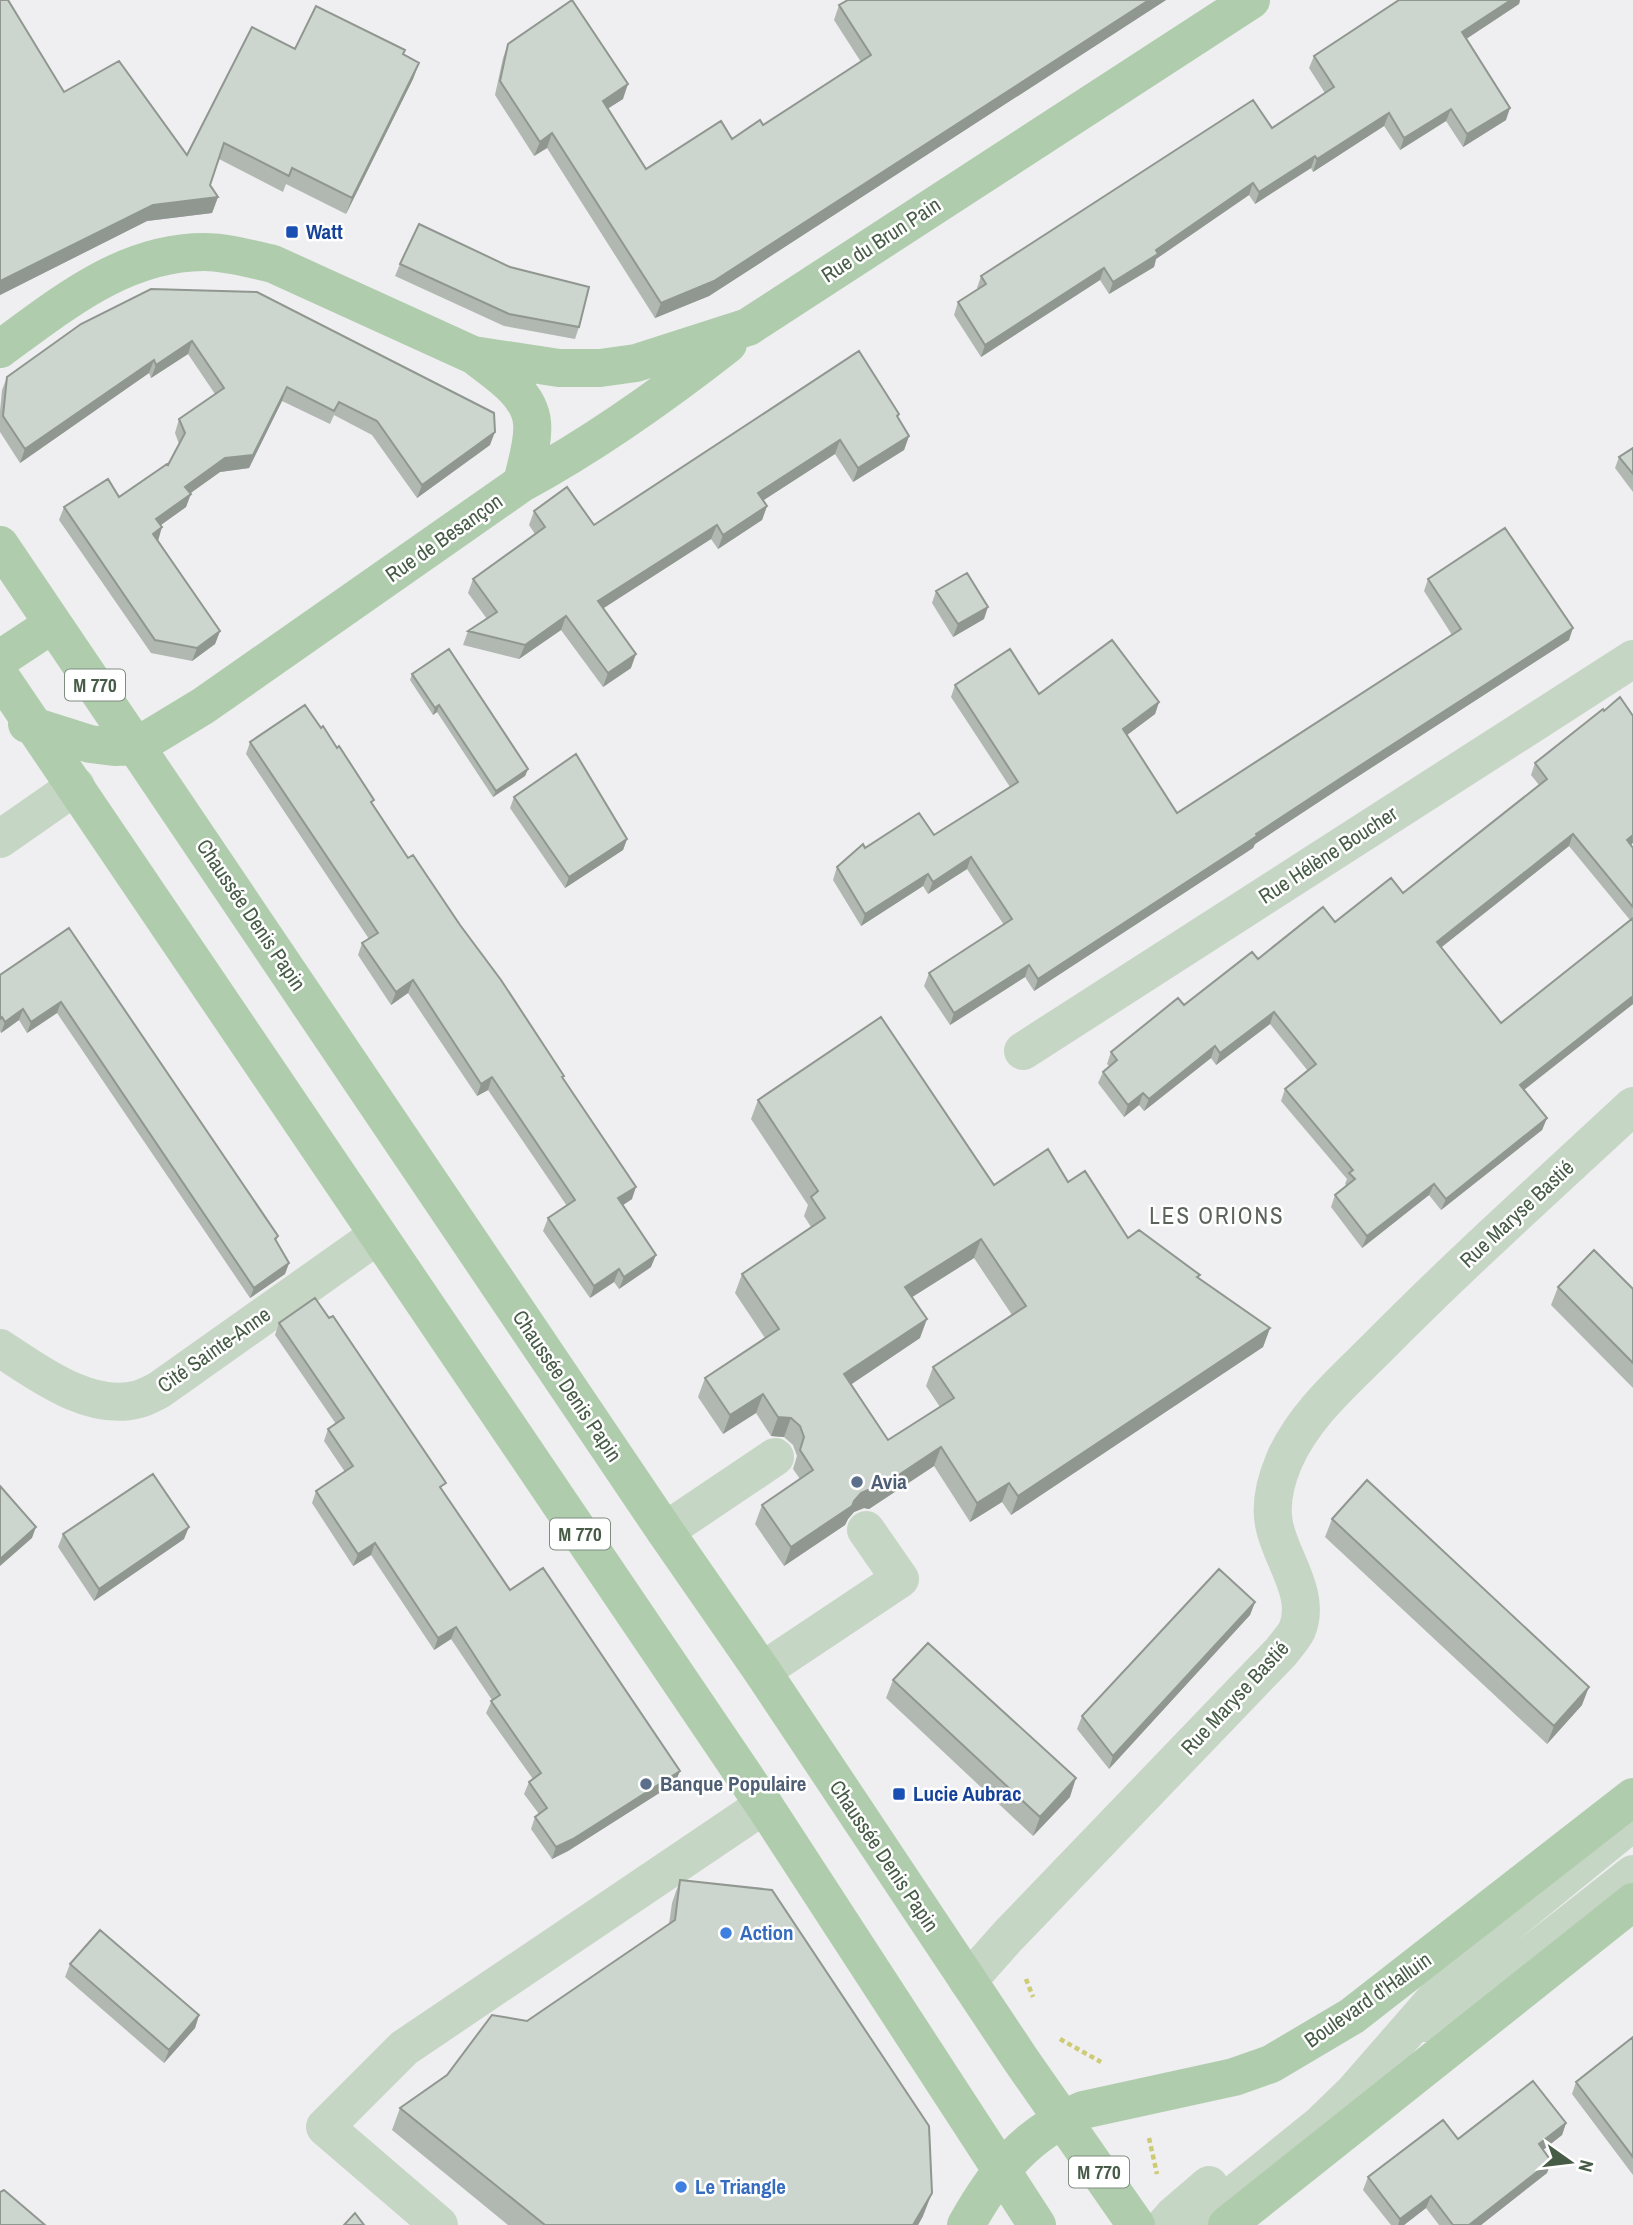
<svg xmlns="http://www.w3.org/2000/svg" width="1633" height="2225" viewBox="0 0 1633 2225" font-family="'Archivo Narrow',sans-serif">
  <rect width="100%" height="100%" fill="#efeef1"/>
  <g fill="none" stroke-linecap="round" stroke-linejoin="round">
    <!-- path -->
    <path stroke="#cdcb73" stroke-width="4.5" stroke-dasharray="5 3.5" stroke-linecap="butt" d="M1026 1979 1033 1997
      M1060 2039 1101 2062
      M1149 2138 1157 2174"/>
    <!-- minor -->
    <path stroke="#c6d6c4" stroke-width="38" d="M0 839 76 786
      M1023 1051 1633 659
      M0 1348C38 1373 91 1413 139 1399 146 1397 153 1393 159 1390L378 1235
      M665 1531 775 1457
      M762 1671 900 1579 866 1530
      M968 1981 1008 1936 1281 1652C1286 1645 1293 1638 1297 1630 1312 1594 1280 1558 1274 1524 1270 1503 1276 1480 1284 1461 1303 1416 1344 1381 1378 1347 1460 1264 1547 1186 1633 1106
      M1425 2023 1484 1991 1633 1874
      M439 2225 325 2127 404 2048 764 1805
      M1165 2225 1173 2216 1209 2185
      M1196 2225 1321 2124 1353 2093 1483 1944 1633 1822"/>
    <!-- major -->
    <path stroke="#afcdad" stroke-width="38" d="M0 349C62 304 124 252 204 252 227 252 251 259 273 264L473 355 559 368H600L636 363 748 327 1251 0
      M475 356C496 373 529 392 532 422 534 442 526 464 522 483
      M0 545 665 1531 762 1671 1021 2060 1136 2225
      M0 659 53 624
      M0 676 764 1805 1037 2225
      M27 724 90 744 114 747 137 746 203 706 522 483C594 444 663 395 728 344
      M966 2225C996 2172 1025 2134 1083 2110L1234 2077 1271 2064 1352 2016 1633 1797
      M1227 2225 1633 1902"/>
  </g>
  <!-- wall -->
  <path fill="#b0b8b1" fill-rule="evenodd" d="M0 0 64 92 187 155 295 49 405 50 403 55 419 63 413 79 346 214 286 184 283 192 219 159 210 185 218 197 212 213 147 221 0 295Z
    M1166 0 709 296 655 318 547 148 534 156 495 95 503 58 508 44 623 99 608 108 646 169 732 139 763 125 861 62 834 20 839 5Z
    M1399 0H1520L1519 4 1466 39 1506 120 1463 147 1446 121 1400 150 1384 126 1313 172 1311 168 1255 204 1249 195 1156 259 1154 267 1109 294 1100 280 981 357 954 315 958 302 978 289 977 288 981 276 1272 128 1325 93 1309 68 1314 56Z
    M400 264 579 327 575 339 504 326 395 276Z
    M151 289 490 445 417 498 372 435 334 415 330 424 282 401 249 468 220 472 190 493 186 507 161 525 158 540 220 631 215 644 192 661 151 653 59 520 64 507 119 497 168 465 179 444 175 433 179 419 215 394 188 354 151 378 149 373 20 463 0 432V411L2 390 7 377Z
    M899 414 898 417 909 436 904 450 853 482 835 454 763 500 767 506 762 520 718 549 711 539 603 608 631 668 603 687 561 630 519 659 463 645 468 631 487 619 468 593 473 579 535 534 529 525 534 511 594 525Z
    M1633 448V492L1615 468 1619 457Z
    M1428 579 1569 640 1340 788 1255 844 1253 848 1034 991 1025 977 950 1025 924 986 929 973 1004 925 967 869 928 894 923 886 861 926 833 880 837 867 865 848 934 835 1010 787 951 697 955 685 1039 694 1159 702 1155 714 1127 735 1177 813 1452 635 1424 591Z
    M936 591 984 619 953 637 932 603Z
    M412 674 528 769 525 776 493 797 437 712 433 715 410 680Z
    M250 742 373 805 408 858 563 1078 632 1199 623 1205 651 1267 619 1289 614 1282 590 1298 543 1231 548 1218 567 1206 488 1090 477 1096 408 993 391 1005 358 955 362 943 369 939 246 754Z
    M1535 763 1633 848V1004L1524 1090 1547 1118 1542 1130 1441 1210 1429 1195 1362 1248 1331 1207 1335 1195 1347 1186 1345 1184 1347 1179 1281 1101 1285 1089 1308 1071 1270 1024 1216 1065 1211 1058 1144 1111 1139 1105 1124 1117 1098 1083 1103 1072 1109 1066 1107 1064 1111 1052 1258 959 1335 922 1403 893 1539 785 1531 775ZM1569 846 1630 920 1501 1023 1441 947Z
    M514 797 627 839 623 850 565 888 510 808Z
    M69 928 278 1236 276 1241 289 1263 285 1274 250 1298 57 1013 27 1033 19 1020 1 1033 0 1031V975Z
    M758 1100 994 1185 1068 1182 1128 1238 1199 1278 1270 1328 1263 1347 1011 1515 1002 1502 970 1522 934 1466 869 1509 864 1508 854 1512 848 1519 845 1525 784 1566 755 1524 762 1505 800 1479 793 1469 797 1456 793 1445 784 1437 771 1436 756 1413 723 1434 698 1397 705 1378 765 1338 735 1293 742 1274 811 1227 804 1216 808 1205 751 1119ZM974 1258 1012 1315 933 1367 926 1386 940 1407 888 1440 851 1384 920 1338 912 1297Z
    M1558 1287 1633 1289V1388L1551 1305Z
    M279 1323 443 1491 510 1590 675 1783 568 1851 552 1859 531 1829 535 1817 539 1814 524 1794 529 1782 533 1779 486 1713 492 1700 451 1639 434 1650 371 1555 353 1566 312 1503 316 1491 345 1472 324 1441 328 1429 336 1424 275 1335Z
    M1332 1519 1582 1705 1547 1744 1325 1537Z
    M63 1534 184 1539 94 1601 58 1547Z
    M1255 1602 1250 1615 1109 1769 1077 1729 1082 1716Z
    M893 1680 1070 1797 1033 1836 886 1698Z
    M680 1880 923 2216 918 2225H508L392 2130 400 2108 669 1924 672 1903Z
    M70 1964 199 2015 195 2028 164 2063 65 1977Z
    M1633 2037V2175L1572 2094 1576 2082Z
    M1566 2123 1562 2135 1543 2150 1551 2161 1547 2173 1481 2225H1439L1426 2208 1404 2225H1391L1363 2190 1368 2177 1458 2139Z"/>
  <!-- shaded-wall -->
  <path fill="#909690" d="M1149 0H1166L709 296 655 318 661 303Z
    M1511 0H1520L1519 4 1457 45 1462 32Z
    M419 63 413 79 346 214 352 198Z
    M628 84 623 99 598 115 603 101Z
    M1510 108 1506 120 1463 147 1467 134Z
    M1451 109 1446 121 1400 150 1404 138Z
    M1389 113 1384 126 1313 172 1317 159Z
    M552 133 547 148 534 156 540 142Z
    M1315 156 1311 168 1255 204 1259 192Z
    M1253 183 1249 195 1156 259 1154 267 1109 294 1113 282 1156 250Z
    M218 197 212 213 147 221 0 295V281L153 205Z
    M1104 268 1100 280 981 357 985 345Z
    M192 341 188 354 151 378 156 365Z
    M154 360 149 373 20 463 25 449Z
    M287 387 282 401 249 468 220 472 181 500 185 487Z
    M495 432 490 445 417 498 422 485Z
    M909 436 904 450 853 482 858 468Z
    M840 440 835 454 753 507 758 493Z
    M191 494 186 507 151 532 156 519Z
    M767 506 762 520 718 549 723 535Z
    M717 525 711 539 593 615 598 601Z
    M162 527 158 541 153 534Z
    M988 607 984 619 953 637 958 624Z
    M566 616 561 630 519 659 525 645Z
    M1573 628 1569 640 1340 788 1255 844 1253 848 1034 991 1038 979 1344 776Z
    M220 631 215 644 192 661 197 648Z
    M636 654 631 668 603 687 608 673Z
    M1159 702 1155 714 1119 741 1123 729Z
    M439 705 437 712 433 715 435 708Z
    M528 769 525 776 493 797 496 791Z
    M1573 834 1569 846 1433 954 1437 942Z
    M1633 835V843L1623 852 1627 840Z
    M627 839 623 850 565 888 569 877Z
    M971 857 967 869 928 894 933 882Z
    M928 874 923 886 861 926 865 914Z
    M1029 965 1025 977 950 1025 954 1013Z
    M413 980 408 993 391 1005 396 992Z
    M1633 996V1004L1516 1096 1520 1085Z
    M61 1002 57 1013 27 1033 31 1022Z
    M23 1009 19 1020 1 1033 5 1022Z
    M1274 1012 1270 1024 1216 1065 1220 1053Z
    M1215 1046 1211 1058 1144 1111 1149 1099Z
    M492 1077 488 1090 477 1096 481 1084Z
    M1143 1093 1139 1105 1124 1117 1128 1105Z
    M1547 1118 1542 1130 1441 1210 1446 1199Z
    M1434 1184 1429 1195 1362 1248 1367 1236Z
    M636 1187 632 1199 614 1211 618 1198Z
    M981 1239 974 1258 898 1306 905 1287Z
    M656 1255 651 1267 619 1289 624 1277Z
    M289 1263 285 1274 250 1298 254 1288Z
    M619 1269 614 1282 590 1298 594 1286Z
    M927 1319 920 1338 837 1394 844 1374Z
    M1270 1328 1263 1347 1011 1515 1018 1496Z
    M763 1394 756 1413 723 1434 730 1415Z
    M778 1417 791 1418 784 1437 771 1436Z
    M941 1447 934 1466 869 1509 864 1508 854 1512 848 1519 845 1525 784 1566 791 1547 854 1501 861 1493Z
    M1009 1483 1002 1502 970 1522 977 1503Z
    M36 1527 32 1538 0 1566V1559Z
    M189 1527 184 1539 94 1601 99 1589Z
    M375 1543 371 1555 353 1566 358 1554Z
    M1255 1602 1250 1615 1109 1769 1113 1756Z
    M456 1627 451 1639 434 1650 438 1638Z
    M1589 1687 1582 1705 1547 1744 1554 1726Z
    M680 1771 675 1783 568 1851 552 1859 556 1847Z
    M1076 1778 1070 1797 1033 1836 1040 1817Z
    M199 2015 195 2028 164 2063 169 2050Z
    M1566 2123 1562 2135 1534 2157 1539 2144Z
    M1551 2161 1547 2173 1481 2225H1469Z
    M932 2193 923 2216 918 2225H913Z
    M1431 2196 1426 2208 1404 2225H1398L1400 2219Z"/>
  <!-- building -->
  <path fill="#cdd6ce" stroke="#909690" stroke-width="2" fill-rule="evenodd" d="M0 0H8L64 92 119 61 187 155 252 27 295 49 316 6 405 50 403 54 419 63 352 198 292 168 289 176 224 143 210 185 218 197 153 205 0 281Z
    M572 0 628 84 603 101 646 169 721 121 732 139 760 120 763 125 871 55 839 5 848 0H1149L714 281 661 303 552 133 540 142 500 81 508 44Z
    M1399 0H1511L1462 32 1510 108 1467 134 1451 109 1404 138 1389 113 1317 159 1315 156 1259 192 1253 183 1156 250 1158 254 1113 282 1104 268 985 345 958 302 986 284 981 276 1253 100 1272 128 1334 87 1314 56Z
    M419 224 510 267 589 287 579 327 509 314 400 264Z
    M151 289 257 292 494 413 495 432 422 485 377 421 339 402 334 411 287 387 253 455 225 458 185 487 191 494 156 519 162 527 153 534 220 631 197 648 155 640 64 507 108 479 119 497 167 464 168 465 185 433 179 419 224 388 192 341 156 365 154 360 25 449 3 416 7 377 81 324Z
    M859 351 899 414 897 416 909 436 858 468 840 440 758 493 767 506 723 535 717 525 598 601 636 654 608 673 566 616 525 645 468 631 497 612 473 579 545 527 534 511 567 487 594 525Z
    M1633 448V474L1619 457Z
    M1505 528 1573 628 1344 776 1256 834 1257 836 1038 979 1029 965 954 1013 929 973 1012 919 971 857 933 882 928 874 865 914 837 867 863 844 865 848 919 813 934 835 1018 782 955 685 1010 649 1039 694 1112 640 1159 702 1123 729 1177 813 1461 629 1428 579Z
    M967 573 988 607 958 624 936 591Z
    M449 649 528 769 496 791 439 705 435 708 412 674Z
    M1620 697 1633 716V835L1627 840 1633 848V907L1573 834 1437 942 1501 1023 1633 918V996L1520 1085 1547 1118 1446 1199 1434 1184 1367 1236 1335 1195 1355 1179 1349 1173 1353 1170 1285 1089 1316 1064 1274 1012 1220 1053 1215 1046 1149 1099 1143 1093 1128 1105 1103 1072 1117 1060 1111 1052 1178 998 1184 1005 1252 952 1258 959 1323 907 1335 922 1391 878 1403 893 1547 779 1535 763 1603 709 1604 711Z
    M305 705 321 728 323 726 337 748 339 746 374 800 371 802 408 858 413 855 460 925 501 980 564 1076 562 1077 636 1187 618 1198 656 1255 624 1277 619 1269 594 1286 548 1218 575 1200 492 1077 481 1084 413 980 396 992 362 943 378 933 250 742Z
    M576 754 627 839 569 877 514 797Z
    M69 928 278 1236 275 1239 289 1263 254 1288 61 1002 31 1022 23 1009 5 1022 2 1017 0 1019V975Z
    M881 1017 994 1185 1048 1149 1068 1182 1085 1171 1128 1238 1139 1230 1200 1275 1197 1277 1270 1328 1018 1496 1009 1483 977 1503 941 1447 876 1490 870 1489 861 1493 854 1501 852 1506 791 1547 762 1505 813 1470 800 1450 804 1437 800 1426 791 1418 778 1417 763 1394 730 1415 705 1378 779 1329 742 1274 825 1218 811 1197 818 1191 758 1100ZM981 1239 1026 1306 933 1367 954 1398 888 1440 844 1374 927 1319 905 1287Z
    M1594 1250 1633 1289V1363L1558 1287Z
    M315 1298 329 1318 333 1316 446 1483 440 1487 510 1590 543 1568 680 1771 573 1839 556 1847 535 1817 547 1808 529 1782 541 1773 491 1701 500 1695 456 1627 438 1638 375 1543 358 1554 316 1491 353 1466 328 1429 344 1418 279 1323Z
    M153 1474 189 1527 99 1589 63 1534Z
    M1367 1480 1589 1687 1554 1726 1332 1519Z
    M0 1486 36 1527 0 1559Z
    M1219 1569 1255 1602 1113 1756 1082 1716Z
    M928 1643 1076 1778 1040 1817 893 1680Z
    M680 1880 772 1890 929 2126 932 2193 913 2225H545L400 2108 447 2075 492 2015 527 2021 675 1920Z
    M100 1930 199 2015 169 2050 70 1964Z
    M1633 2037V2157L1576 2082Z
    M1533 2081 1566 2123 1539 2144 1551 2161 1469 2225H1453L1431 2196 1400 2219 1368 2177 1443 2120 1458 2139Z
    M4 2190 45 2225H0V2192Z
    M355 2213 364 2225H344Z"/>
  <!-- markers -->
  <g fill="#1a4fb4" stroke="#fff" stroke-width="2.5">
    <rect x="285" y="225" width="14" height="14" rx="3.5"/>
    <rect x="892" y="1787" width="14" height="14" rx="3.5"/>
  </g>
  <g fill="#5c6f8a" stroke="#fff" stroke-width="2.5">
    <circle cx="857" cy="1482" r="7"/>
    <circle cx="646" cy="1784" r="7"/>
  </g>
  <g fill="#3f7fe0" stroke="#fff" stroke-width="2.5">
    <circle cx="726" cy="1933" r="7"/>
    <circle cx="681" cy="2187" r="7"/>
  </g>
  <g text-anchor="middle" stroke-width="5" stroke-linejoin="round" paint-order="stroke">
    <!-- shield labels -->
    <g fill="#fff" stroke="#7e8d7e" stroke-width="2">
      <rect x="65" y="669.5" width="60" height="31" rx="5"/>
      <rect x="550" y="1518.5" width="60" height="31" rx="5"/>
      <rect x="1069" y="2156.5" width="60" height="31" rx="5"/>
    </g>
    <g font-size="19" font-weight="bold" fill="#475c46">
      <text x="95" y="692">M 770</text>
      <text x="580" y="1541">M 770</text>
      <text x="1099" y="2179">M 770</text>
    </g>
    <!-- transit labels -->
    <g font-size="21" font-weight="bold" fill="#164399" stroke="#fff" text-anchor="start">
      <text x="306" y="239">Watt</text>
      <text x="913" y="1801">Lucie Aubrac</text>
    </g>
    <!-- street labels -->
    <g font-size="21" fill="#475c46" stroke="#fff">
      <text transform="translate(881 240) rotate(-33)" y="7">Rue du Brun Pain</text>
      <text transform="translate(444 538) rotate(-35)" y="7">Rue de Besançon</text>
      <text transform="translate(1328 855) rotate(-33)" y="7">Rue Hélène Boucher</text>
      <text transform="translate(251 915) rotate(56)" y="7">Chaussée Denis Papin</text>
      <text transform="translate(1517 1214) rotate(-43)" y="7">Rue Maryse Bastié</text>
      <text transform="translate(214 1350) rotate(-35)" y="7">Cité Sainte-Anne</text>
      <text transform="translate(567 1386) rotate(56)" y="7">Chaussée Denis Papin</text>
      <text transform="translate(1235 1698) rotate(-47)" y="7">Rue Maryse Bastié</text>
      <text transform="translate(884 1856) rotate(56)" y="7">Chaussée Denis Papin</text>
      <text transform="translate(1368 2000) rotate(-35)" y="7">Boulevard d'Halluin</text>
    </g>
    <!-- service labels -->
    <g font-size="21" font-weight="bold" fill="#4e5e75" stroke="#fff" text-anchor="start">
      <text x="871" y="1489">Avia</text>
      <text x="660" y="1791">Banque Populaire</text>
    </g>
    <!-- shop labels -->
    <g font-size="21" font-weight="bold" fill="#366cbe" stroke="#fff" text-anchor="start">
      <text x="740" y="1940">Action</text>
      <text x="695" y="2194">Le Triangle</text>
    </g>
    <!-- neighbourhood labels -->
    <g font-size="23" letter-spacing="2" fill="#5b635b" stroke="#fff">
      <text x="1217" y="1224">LES ORIONS</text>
    </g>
  </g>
  <!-- north arrow -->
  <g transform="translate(1570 2162) rotate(104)" stroke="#ffffff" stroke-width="5" paint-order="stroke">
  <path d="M0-5L12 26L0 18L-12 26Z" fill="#475c46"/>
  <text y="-10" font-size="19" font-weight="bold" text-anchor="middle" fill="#475c46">N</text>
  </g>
</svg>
